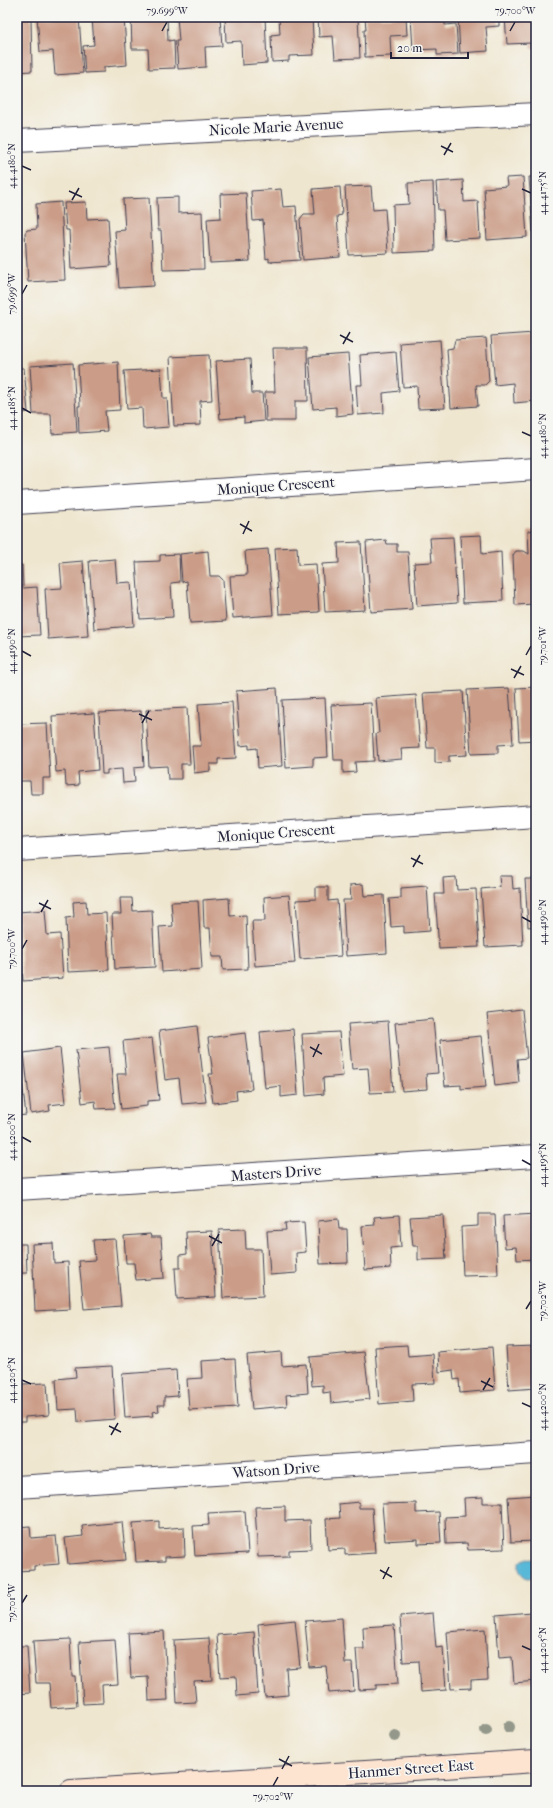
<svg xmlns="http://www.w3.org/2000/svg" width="553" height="1808" viewBox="0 0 553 1808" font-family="'IM FELL French Canon',serif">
  <rect width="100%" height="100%" fill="#f6f6f2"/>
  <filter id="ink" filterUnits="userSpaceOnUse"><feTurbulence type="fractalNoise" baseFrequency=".025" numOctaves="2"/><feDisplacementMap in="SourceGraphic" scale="8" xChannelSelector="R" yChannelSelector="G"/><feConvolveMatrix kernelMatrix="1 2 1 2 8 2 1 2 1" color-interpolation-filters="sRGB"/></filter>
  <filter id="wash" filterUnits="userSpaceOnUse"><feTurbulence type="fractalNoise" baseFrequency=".012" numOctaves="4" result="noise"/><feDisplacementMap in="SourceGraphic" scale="16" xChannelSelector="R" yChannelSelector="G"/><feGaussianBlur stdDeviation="0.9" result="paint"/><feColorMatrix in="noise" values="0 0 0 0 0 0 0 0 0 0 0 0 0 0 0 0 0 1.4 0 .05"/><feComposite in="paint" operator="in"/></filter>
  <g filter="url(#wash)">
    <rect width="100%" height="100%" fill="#efe6cf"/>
    <!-- water -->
    <path fill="#59b8d7" stroke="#3e6d89" d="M528 1558 536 1561V1577L527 1578C516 1572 516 1561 528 1558Z"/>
    <g id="blocks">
      <!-- building -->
      <path fill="#cb9d88" d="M17 17H31L32 71 17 72Z
        M37 17H79L83 73 55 75 53 51 40 52Z
        M92 17H124L127 65 104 67V72L85 73 83 46 94 45Z
        M131 17H167L168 41 174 40 175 68 149 69 148 49H132Z
        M177 17H220L222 46 205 47 206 67 178 69 176 41H179Z
        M225 17H265L267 63 242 65 241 41 226 42Z
        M279 17H312L314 55 289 56V61L272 62 271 35 280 34Z
        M318 17H358L360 58 335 59 333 36 319 37Z
        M365 17H406L407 35 390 36 391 56 365 57 364 30H366Z
        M411 17H445V25L456 24 458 54 437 55V49L413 50Z
        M458 17H499V26L486 27 488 51 460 53Z
        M505 17H536V49H531V43L507 44Z
        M523 177 527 237 487 240 484 188 507 186 506 178Z
        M529 177H536V246L534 247Z
        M463 180 464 202 478 201 480 238 445 240 443 210H438L436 182Z
        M433 182 435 251 394 253 393 205 409 204 408 183Z
        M371 186 373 210 385 209 388 253 349 255 345 187Z
        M340 187 342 215 337 216 340 257 303 260 300 219 304 214H315L313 189Z
        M281 189 283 207 296 206 300 260 269 262V258L266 259 263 220 253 221 251 191Z
        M246 193 250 261 210 263 207 219 221 218 220 194Z
        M178 197V213L202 212 204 269 163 270 161 230H158L157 198Z
        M149 198 154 286 119 288 115 231 125 230 123 199Z
        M61 202 65 280 28 282 25 233 27 230 37 229 36 204Z
        M86 202 87 219 108 218 111 266 71 269 69 230H66L64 203Z
        M534 333 536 401 514 403 513 383 495 385 491 336Z
        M486 338 489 381 485 385H476L478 406 451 408 447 349 453 348 455 340Z
        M440 340 445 408 418 409 417 386 403 387 400 343Z
        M273 348H307L308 401H295V421H266L265 392H275Z
        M396 352 399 391 383 393 384 413 358 415 356 385H362L360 355Z
        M348 354 353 414 336 416V407L313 409 309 357Z
        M209 355 212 400 200 401 201 425 174 426 170 357Z
        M250 359 252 393H262L264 421 244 423V417L220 419 216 361Z
        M118 362 120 410 105 411 107 431 79 433 78 406H80L78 365Z
        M73 363 77 432 52 434 51 414H33L30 366Z
        M17 368H24L28 412 17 413Z
        M161 369 163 398H167L169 427 143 429 142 408 127 409 124 371Z
        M536 530V604L515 605 513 555 516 551H524L529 554 528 531Z
        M481 535 482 554 501 552 503 601 463 603 460 536Z
        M453 537 457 603 417 606 414 563 432 562 430 538Z
        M386 540 387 544H397V552H408L412 609 371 612 366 542Z
        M361 542 365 610 325 612 322 564 339 563 338 543Z
        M297 547 298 565 316 564 319 612 279 614 275 548Z
        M268 549 273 615 233 618 230 576 247 575 245 551Z
        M208 551 210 576H219L223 580 226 621 190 623 187 581 182 582 180 554Z
        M179 554 180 582 171 583 173 617 140 619 136 562 160 561V555Z
        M115 559 117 583 131 582 134 626 94 629 89 561Z
        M83 561 88 636 48 639 45 589 62 588 60 563Z
        M22 565 23 588 37 587 40 635 17 636V566Z
        M536 687V740L519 741 516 688Z
        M277 688 282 766 258 768 257 748 249 749V745L240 746 236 691Z
        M509 688 513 744 498 745V753L471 754 467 690Z
        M463 691 467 755 449 756V762L435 763V748H427L423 693Z
        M416 695 420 748 401 749 402 759 378 761 376 734 379 733 376 698Z
        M325 698 328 757 313 758V766L286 768 282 700Z
        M232 702 236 758 218 759V764H210V771L194 773 192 746H201L198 704Z
        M371 703 374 761 355 762 356 772 343 773V760H334L331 705Z
        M187 708 190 764H181V779H168L167 766 149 767 146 710Z
        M141 711 144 767 134 768 135 782 123 783 122 769 107 770V774H102L99 713Z
        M94 713 98 770 78 772 79 785 66 786 65 771 56 772 52 716Z
        M47 723 50 778H43V794H31L30 781H17V724Z
        M499 876H512L513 889 520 888 523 945 485 947 481 889 500 887Z
        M456 877 457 890 476 889 479 947 439 949 435 894H444L443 878Z
        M525 879H536V926L528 927Z
        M363 884 364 896 384 895 387 953 346 956 343 900H351L350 885Z
        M427 886 430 931 404 933V926L391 927 389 899 401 898V888Z
        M316 887H328V901L337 900 341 956 300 959 296 900 316 899Z
        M289 895 295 963 255 966 252 921H265L264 897Z
        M120 898H132L133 911 152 910 155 967 115 969 112 914H121Z
        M229 898 230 916 246 915 248 969 223 970 222 957H212L210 928H204L203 900Z
        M86 901 87 914 106 913 109 970 68 972 66 918 74 917 73 902Z
        M198 901 202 969 162 972 159 927 173 926 171 902Z
        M45 910 47 935 60 934 63 978 23 981 18 912Z
        M522 1010 527 1058 517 1059 519 1083 495 1086 487 1014Z
        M433 1019 438 1073 426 1074 427 1089 402 1091 395 1023Z
        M388 1021 393 1092 370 1093 368 1068 352 1069 348 1024Z
        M197 1026 206 1102 182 1104 179 1078 165 1080 159 1031Z
        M293 1029 298 1095 281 1097V1086L265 1088 260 1032Z
        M339 1032 343 1076 323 1078 324 1094 306 1096 302 1034Z
        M245 1033 252 1089 236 1091 237 1100 213 1103 209 1074H213L208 1038Z
        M481 1036 486 1087 461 1089V1085L445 1086 440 1040Z
        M152 1038 159 1100 147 1101V1106L121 1109 117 1074H126L123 1041Z
        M109 1047 115 1108 96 1109 95 1101 82 1103 76 1050Z
        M60 1048 66 1103 49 1105 50 1111 31 1114 24 1053Z
        M17 1056H19L26 1115 17 1116Z
        M478 1214H495L498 1275 463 1276 461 1227 478 1226Z
        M536 1214V1259L517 1260 516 1247 505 1248 503 1216Z
        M399 1215 401 1247 390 1248 391 1268 365 1270 362 1226 375 1225 374 1217Z
        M443 1215 446 1259 418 1260V1246H413L410 1217Z
        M338 1219 339 1229H347L348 1263 320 1264 318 1221Z
        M304 1222 306 1252 296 1253 297 1273 270 1275 267 1231 286 1230 285 1223Z
        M245 1229 246 1249H261L263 1296 223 1298 219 1230Z
        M212 1231 216 1297 177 1299 175 1268H180V1255L187 1254 186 1232Z
        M150 1234 151 1237H161L164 1278 136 1280 134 1263H126L124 1236Z
        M115 1239 121 1306 84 1309 79 1261 95 1260 93 1240Z
        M53 1243 54 1263 68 1262 70 1309 35 1311 32 1244Z
        M17 1244H26L27 1273H17Z
        M407 1345 408 1356 433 1354 435 1383 412 1384 413 1401 379 1404 375 1347Z
        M536 1346V1388L509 1390 506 1347Z
        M492 1347 495 1390 460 1393 459 1379 454 1380 453 1370 439 1372 438 1352Z
        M281 1352 282 1366 306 1364 308 1393 286 1395 287 1406 252 1409 247 1355Z
        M364 1352 370 1399 331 1403 330 1392 323 1393V1385L312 1386 310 1357Z
        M235 1359 238 1407 189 1410 187 1379 202 1378 201 1361Z
        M112 1366 115 1419 78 1422 77 1409 58 1410 56 1379 76 1377 75 1368Z
        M176 1370 178 1396 164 1397V1405H158L159 1411 152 1412 153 1416 125 1418 122 1374Z
        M17 1373H21L22 1384 47 1383 49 1415 25 1417V1422H17Z
        M536 1495V1541L511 1542 508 1497Z
        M483 1497V1503H502L504 1549 468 1550 467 1543 446 1544 445 1517 465 1516 464 1498Z
        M359 1502V1508H372L375 1553 345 1555V1549L328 1550 326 1519 340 1518 339 1504Z
        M416 1503V1513L439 1512 441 1543 418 1544V1539L385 1541 382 1504Z
        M285 1506V1521L310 1520 311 1549 289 1550V1556L258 1557 255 1507Z
        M245 1511 248 1553 195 1556 193 1526 209 1525 208 1513Z
        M159 1521V1529L184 1527 185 1556 165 1557V1561L136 1562 133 1523Z
        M122 1522 126 1560 68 1564 65 1538 83 1536 82 1526Z
        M30 1526 31 1538 56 1536 59 1564 34 1566V1570L17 1571V1527Z
        M532 1612 536 1651V1681L514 1683 512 1657 499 1658 496 1615Z
        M433 1613 436 1648 443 1647 446 1690 421 1692 419 1661 403 1662 400 1616Z
        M342 1618 345 1663H352L354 1691 329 1693 326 1666 309 1667 305 1621Z
        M295 1620 300 1667 286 1668 288 1695 265 1697 258 1624Z
        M394 1625 398 1684 376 1685V1689L359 1690 356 1649H364L363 1627Z
        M485 1629 488 1679 471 1680V1688L451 1689 447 1632Z
        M164 1631 168 1700 149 1701 148 1677 131 1678 128 1633Z
        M254 1632 258 1694 237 1696 236 1676 220 1677 217 1635Z
        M209 1638 212 1680 194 1681 196 1702 177 1703 174 1640Z
        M70 1639 72 1676H75L77 1706 51 1708 49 1683H36L33 1641Z
        M115 1640 118 1684 102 1685 103 1703 83 1704 79 1642Z
        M17 1646H27L30 1693 17 1694Z"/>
    </g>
  </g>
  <g filter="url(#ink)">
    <use href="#blocks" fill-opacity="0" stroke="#413f51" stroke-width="1"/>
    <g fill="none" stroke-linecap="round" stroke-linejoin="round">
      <defs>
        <path id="street" d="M17 141 536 114
          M17 503 536 469
          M17 850 536 816
          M17 1189 536 1156
          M17 1487 536 1453"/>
        <path id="secondary" d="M71 1791 536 1761"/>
      </defs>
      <!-- street casing -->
      <use href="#street" stroke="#413f51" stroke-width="24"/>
      <!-- secondary casing -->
      <use href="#secondary" stroke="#413f51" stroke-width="24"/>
      <!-- street -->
      <use href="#street" stroke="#fff" stroke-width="22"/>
      <!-- secondary -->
      <use href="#secondary" stroke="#fde4d1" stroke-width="22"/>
    </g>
    <!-- trees -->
    <g fill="#93988b">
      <circle cx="509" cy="1727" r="6"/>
      <circle cx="486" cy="1730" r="6"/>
      <circle cx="395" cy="1736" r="6"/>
    </g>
  </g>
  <!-- ticks -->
  <path fill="none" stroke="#22223b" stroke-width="1.5" d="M162 31 167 22M510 31 515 22M441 146 453 152M444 155 451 143M22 166 31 170M522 189 531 193M69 191 82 197M72 200 79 188M22 294 27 285M340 335 353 342M343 344 350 332M22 408 31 413M522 432 531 436M240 524 252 531M243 534 249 521M22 651 31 656M526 655 531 646M511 669 524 675M514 678 521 666M139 714 152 720M142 723 149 711M411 858 423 864M413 867 420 855M39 903 51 909M41 912 48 900M522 917 531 922M22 949 27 940M310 1047 322 1054M313 1057 319 1044M22 1137 31 1142M522 1160 531 1165M209 1236 222 1243M212 1246 219 1234M526 1309 531 1301M22 1380 31 1384M481 1381 493 1387M483 1390 490 1378M522 1403 531 1407M109 1426 121 1432M111 1435 118 1423M380 1570 392 1577M383 1579 389 1567M22 1603 27 1595M522 1646 531 1650M279 1759 292 1766M282 1769 289 1756M273 1786 278 1777"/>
  <g text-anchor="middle" stroke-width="3" stroke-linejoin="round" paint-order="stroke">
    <!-- street labels -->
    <g font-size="15" fill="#22223b" stroke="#f6f6f2">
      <text transform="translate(276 127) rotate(-3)" y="5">Nicole Marie Avenue</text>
      <text transform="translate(276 486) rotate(-4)" y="5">Monique Crescent</text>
      <text transform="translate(276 833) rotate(-4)" y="5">Monique Crescent</text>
      <text transform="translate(276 1173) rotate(-4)" y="5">Masters Drive</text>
      <text transform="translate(276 1470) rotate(-4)" y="5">Watson Drive</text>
      <text transform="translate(411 1769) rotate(-4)" y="5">Hanmer Street East</text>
    </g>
  </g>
  <!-- margin -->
  <rect width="553" height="1808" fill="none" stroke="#f6f6f2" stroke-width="44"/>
  <!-- scale -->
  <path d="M391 52v6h77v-6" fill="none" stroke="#22223b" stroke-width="2"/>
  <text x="397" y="52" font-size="12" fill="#22223b" stroke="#f6f6f2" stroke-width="3" paint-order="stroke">20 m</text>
  <rect x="22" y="22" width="509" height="1764" fill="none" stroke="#22223b" stroke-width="1.5"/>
  <g font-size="10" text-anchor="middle" fill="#22223b">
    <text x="167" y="14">79.699°W</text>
    <text x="515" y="14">79.700°W</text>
    <text transform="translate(11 166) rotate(-90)" y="4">44.4180°N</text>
    <text transform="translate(542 193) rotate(-90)" y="4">44.4175°N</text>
    <text transform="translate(11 294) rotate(-90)" y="4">79.699°W</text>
    <text transform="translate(11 408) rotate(-90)" y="4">44.4185°N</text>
    <text transform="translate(542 436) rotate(-90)" y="4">44.4180°N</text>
    <text transform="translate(542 646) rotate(-90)" y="4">79.701°W</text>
    <text transform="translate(11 651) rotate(-90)" y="4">44.4190°N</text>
    <text transform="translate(542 922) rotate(-90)" y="4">44.4190°N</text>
    <text transform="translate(11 949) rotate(-90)" y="4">79.700°W</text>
    <text transform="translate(11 1137) rotate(-90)" y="4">44.4200°N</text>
    <text transform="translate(542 1165) rotate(-90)" y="4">44.4195°N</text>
    <text transform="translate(542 1301) rotate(-90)" y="4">79.702°W</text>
    <text transform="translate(11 1380) rotate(-90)" y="4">44.4205°N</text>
    <text transform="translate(542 1407) rotate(-90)" y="4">44.4200°N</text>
    <text transform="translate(11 1603) rotate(-90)" y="4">79.701°W</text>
    <text transform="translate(542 1650) rotate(-90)" y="4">44.4205°N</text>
    <text x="273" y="1800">79.702°W</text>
  </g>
</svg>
